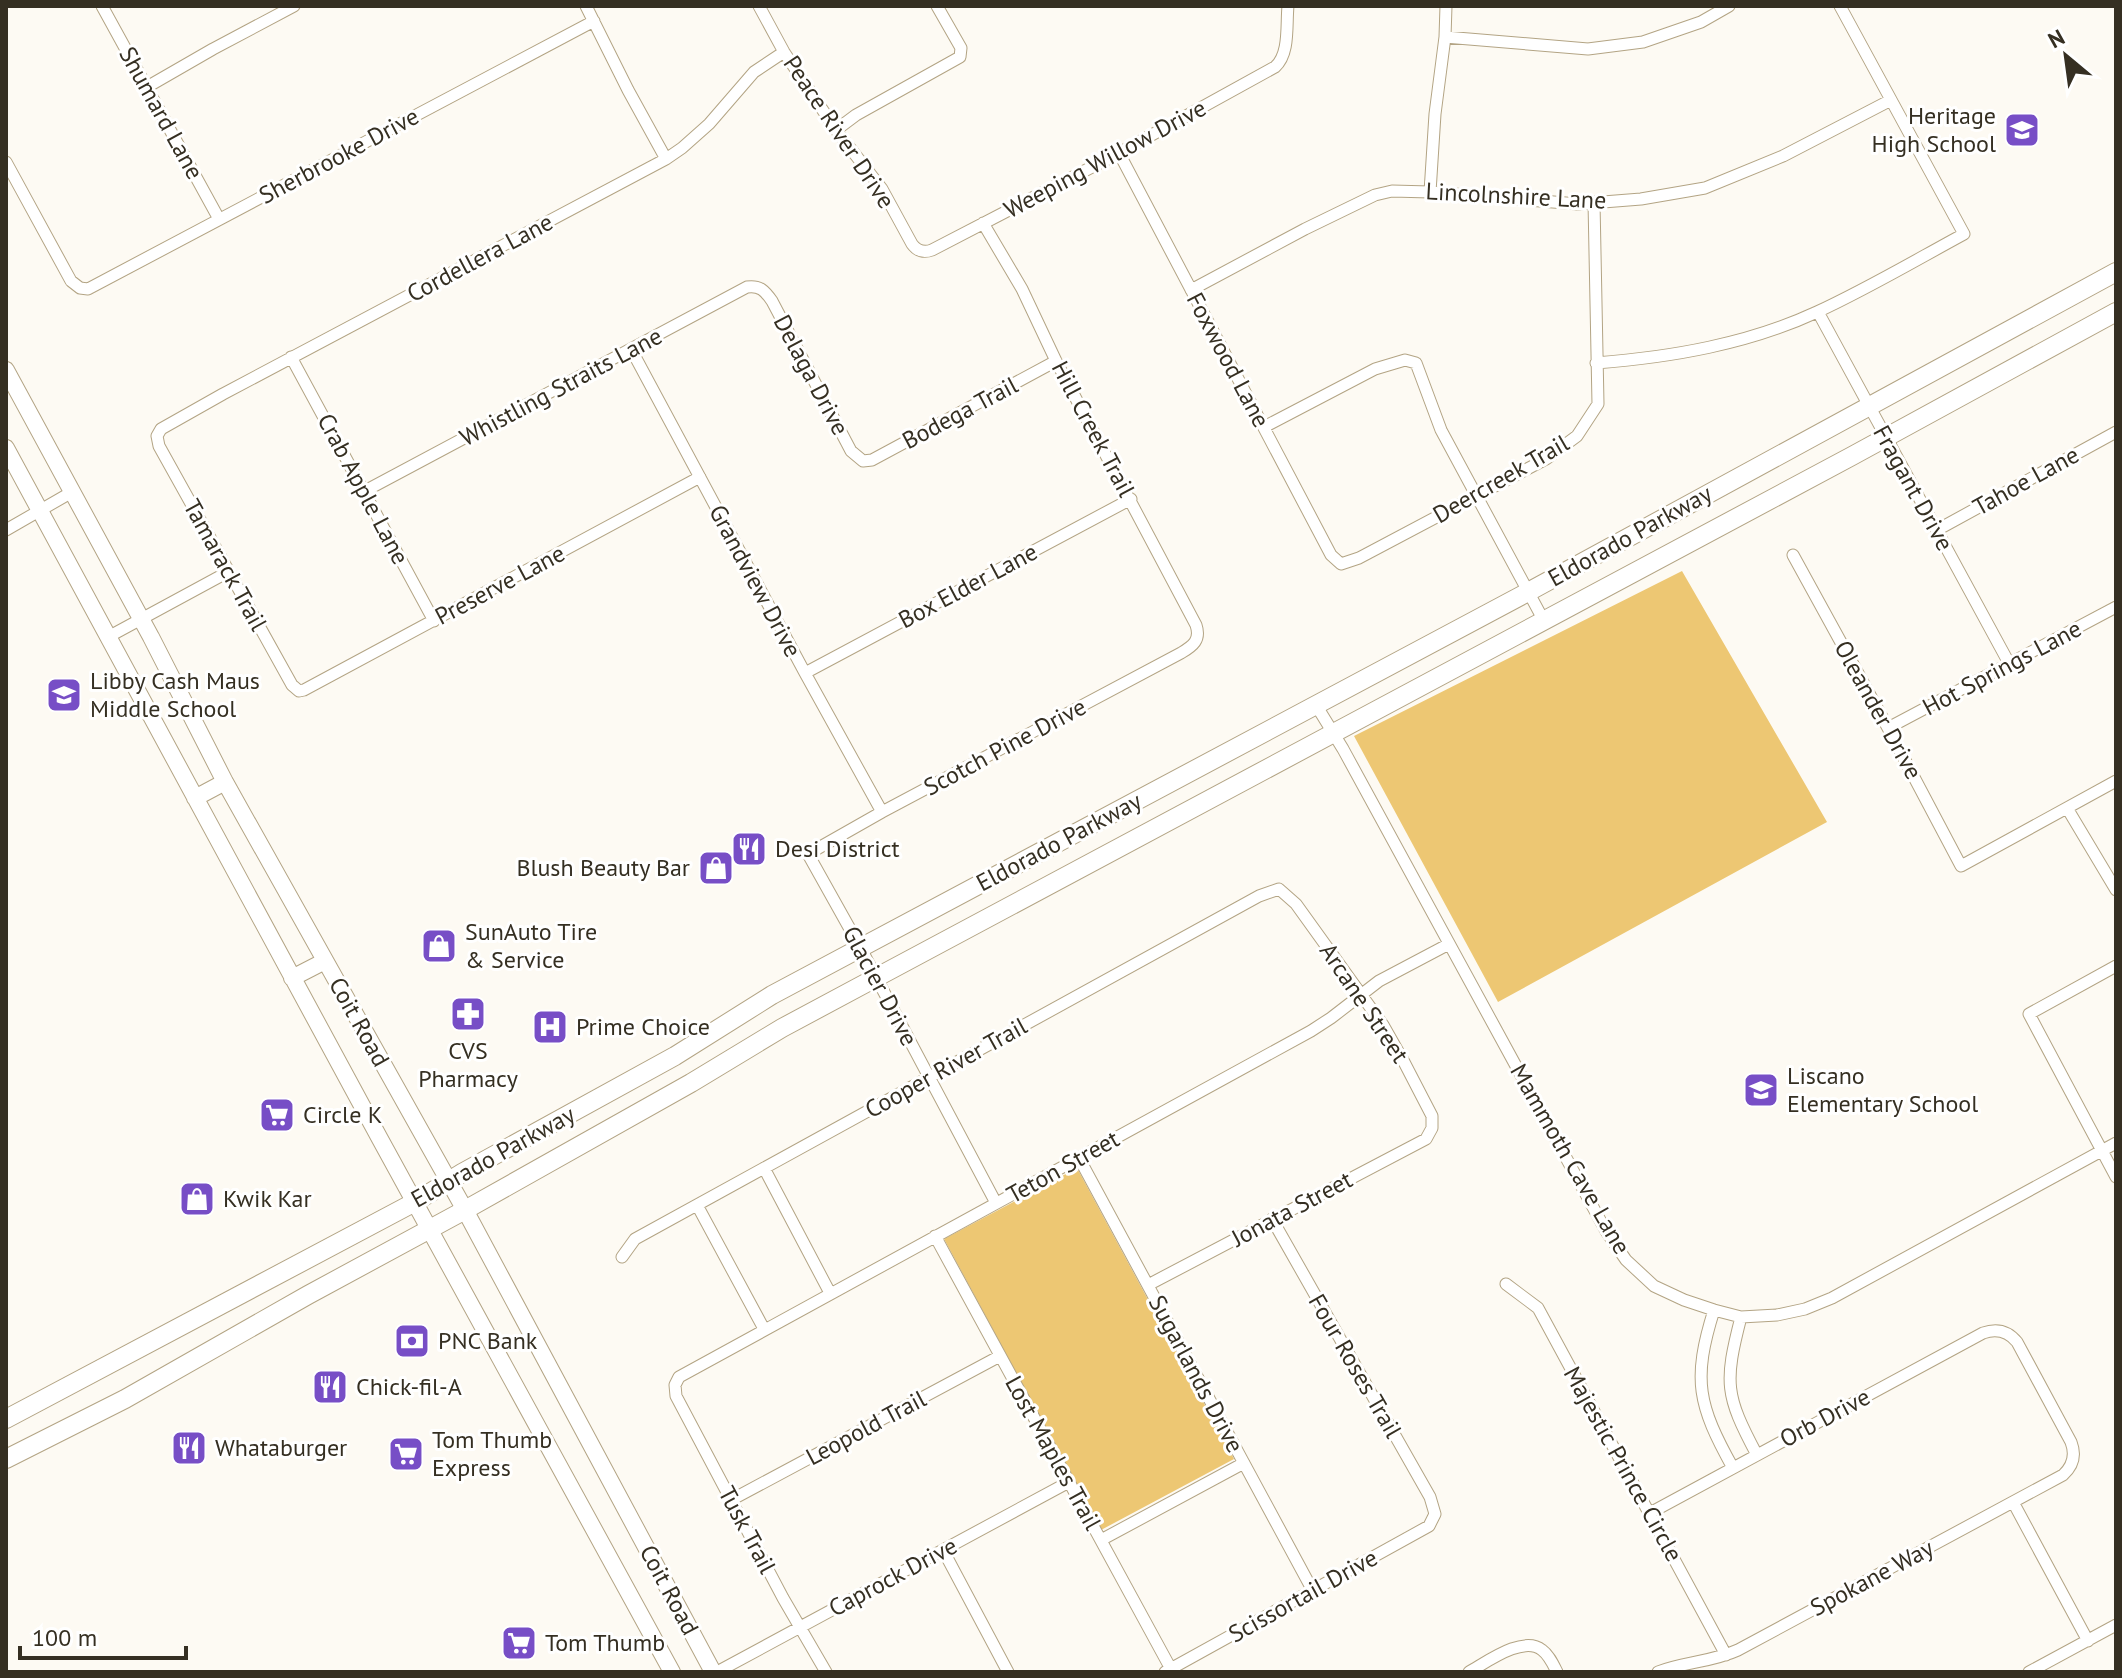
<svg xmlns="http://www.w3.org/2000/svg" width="2122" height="1678" viewBox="0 0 2122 1678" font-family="'PT Sans',sans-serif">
  <rect width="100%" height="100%" fill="#fdfaf3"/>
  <!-- green -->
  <path fill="#edc773" d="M1682 571 1827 822 1498 1002 1354 736Z
    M1077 1168 1234 1459 1101 1530 944 1239Z"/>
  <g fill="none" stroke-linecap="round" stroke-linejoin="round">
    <defs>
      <path id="minor" d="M102 6 219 219
        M586 6 628 90 666 159
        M759 6 784 52 836 130 882 189 912 244C917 251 924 253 932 250L1119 153 1275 67C1290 54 1286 25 1288 6
        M1445 37 1588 49 1643 42 1701 22 1729 6
        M147 87 213 49 294 6
        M836 130 856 115 960 57 961 48 937 6
        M1119 153 1331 555 1341 564 1359 558 1546 459 1577 436 1598 404 1594 202
        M6 162 71 281 80 288 88 289 594 21
        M1430 192 1435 114 1445 37 1446 6
        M983 223 1022 289 1056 361 1196 625C1201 640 1193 646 1181 653L882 812 808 854 860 947 996 1203
        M1191 290 1305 229 1375 195 1392 191 1430 192 1578 204 1641 199 1705 188 1783 156 1891 100
        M1818 312 2010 665
        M631 349 805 673 882 812
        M291 357 434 621
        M1596 363C1672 357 1748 344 1817 312 1867 289 1916 260 1964 234L1840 6
        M1264 427 1375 369 1405 360 1416 363 1441 430 1544 621
        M700 477 304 690 299 691 292 685 159 446 157 436 161 429 223 394 666 159 682 148 709 124 754 72 784 52
        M363 492 747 287C760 285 765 291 772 301L851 451 863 461 872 460 1056 361
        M6 530 72 492
        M1937 530 2116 432
        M1793 555 1888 728 1961 866 2116 781
        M108 637 228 572
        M805 673 1131 499
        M1316 705 1343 749 1606 1231 1626 1260 1654 1286 1684 1300 1714 1310 1741 1317 1777 1315 1805 1309 1832 1298 2116 1143
        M1888 728 2116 607
        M2067 808 2116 890
        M2116 966 2029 1014 2116 1177
        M1079 1158 1313 1591
        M764 1168 830 1293
        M697 1205 764 1329
        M935 1236 1171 1669
        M622 1257 635 1239 1259 896 1279 889 1296 904 1383 1025 1404 1062 1432 1116V1128L1426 1139 1148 1285
        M1506 1284 1538 1308 1726 1655
        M1714 1310C1692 1380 1698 1405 1733 1468
        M1741 1317C1724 1383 1725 1395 1757 1455
        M731 1500 1000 1356
        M2013 1502 2088 1641
        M1650 1513 1983 1333C1997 1328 2008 1331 2017 1342L2071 1442C2076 1455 2073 1466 2063 1475L1738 1650C1712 1662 1684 1662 1658 1672
        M1101 1540 1244 1463
        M943 1550 1008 1672
        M717 1672 1069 1482
        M826 1672 783 1598 676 1396 675 1385 679 1377 1311 1031 1331 1018 1379 981 1449 944
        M1165 1672 1429 1526 1435 1514 1430 1497 1272 1219
        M1469 1672C1487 1662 1523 1635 1542 1650 1549 1655 1553 1664 1557 1672
        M2029 1672 2116 1625"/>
      <path id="secondary" d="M6 370 151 637 225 782 465 1210 713 1672
        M6 448 380 1139 672 1672
        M195 798 225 782
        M292 978 325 961"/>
      <path id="primary" d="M6 1419 415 1202 462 1173 675 1056 772 995 1528 592 2116 272
        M6 1459 125 1399 308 1295 465 1210 691 1083 782 1028 866 983 1852 456 2116 312"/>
    </defs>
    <!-- minor casing -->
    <use href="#minor" stroke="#b3a484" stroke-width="13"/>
    <!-- secondary casing -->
    <use href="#secondary" stroke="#b3a484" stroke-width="18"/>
    <!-- primary casing -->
    <use href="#primary" stroke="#b3a484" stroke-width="20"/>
    <!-- minor -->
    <use href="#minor" stroke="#fff" stroke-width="11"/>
    <!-- secondary -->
    <use href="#secondary" stroke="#fff" stroke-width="16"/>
    <!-- primary -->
    <use href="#primary" stroke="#fff" stroke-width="18"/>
  </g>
  <!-- icons -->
  <defs>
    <symbol id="school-square" viewBox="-11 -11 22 22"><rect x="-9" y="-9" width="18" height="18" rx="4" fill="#774ec6" stroke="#fff"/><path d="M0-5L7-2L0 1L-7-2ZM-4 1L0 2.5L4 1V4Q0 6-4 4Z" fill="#fff"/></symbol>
    <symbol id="restaurant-square" viewBox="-11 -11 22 22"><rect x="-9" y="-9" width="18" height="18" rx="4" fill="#774ec6" stroke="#fff"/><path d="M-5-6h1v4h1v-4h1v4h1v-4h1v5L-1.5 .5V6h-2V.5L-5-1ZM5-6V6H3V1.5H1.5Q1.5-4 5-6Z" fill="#fff"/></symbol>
    <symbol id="shop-square" viewBox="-11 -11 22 22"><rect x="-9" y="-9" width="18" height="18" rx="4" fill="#774ec6" stroke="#fff"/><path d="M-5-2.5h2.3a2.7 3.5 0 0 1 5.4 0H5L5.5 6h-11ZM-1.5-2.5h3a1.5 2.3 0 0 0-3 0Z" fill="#fff"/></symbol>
    <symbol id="pharmacy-square" viewBox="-11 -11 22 22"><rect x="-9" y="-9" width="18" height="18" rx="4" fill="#774ec6" stroke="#fff"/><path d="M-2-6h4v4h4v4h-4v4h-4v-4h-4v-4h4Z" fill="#fff"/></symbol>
    <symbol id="hospital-square" viewBox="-11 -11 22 22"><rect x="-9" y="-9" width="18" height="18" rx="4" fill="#774ec6" stroke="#fff"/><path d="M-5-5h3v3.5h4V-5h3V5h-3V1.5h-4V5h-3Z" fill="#fff"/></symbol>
    <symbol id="supermarket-square" viewBox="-11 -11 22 22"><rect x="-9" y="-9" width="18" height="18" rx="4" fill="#774ec6" stroke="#fff"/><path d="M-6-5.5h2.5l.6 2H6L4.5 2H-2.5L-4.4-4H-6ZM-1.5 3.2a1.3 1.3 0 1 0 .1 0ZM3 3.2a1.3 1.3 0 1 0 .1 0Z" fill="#fff"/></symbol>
    <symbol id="bank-square" viewBox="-11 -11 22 22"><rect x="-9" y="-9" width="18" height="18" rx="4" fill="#774ec6" stroke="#fff"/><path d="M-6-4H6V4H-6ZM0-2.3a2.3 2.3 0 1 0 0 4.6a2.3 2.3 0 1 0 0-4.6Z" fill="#fff"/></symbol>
  </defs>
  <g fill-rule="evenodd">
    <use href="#school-square" x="2002" y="110" width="40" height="40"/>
    <use href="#school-square" x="44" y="675" width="40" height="40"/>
    <use href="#restaurant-square" x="729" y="829" width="40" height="40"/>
    <use href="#shop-square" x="696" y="848" width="40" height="40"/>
    <use href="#shop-square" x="419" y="926" width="40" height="40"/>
    <use href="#pharmacy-square" x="448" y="994" width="40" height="40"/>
    <use href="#hospital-square" x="530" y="1007" width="40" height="40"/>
    <use href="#school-square" x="1741" y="1070" width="40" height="40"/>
    <use href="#supermarket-square" x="257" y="1095" width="40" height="40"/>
    <use href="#shop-square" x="177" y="1179" width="40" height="40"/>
    <use href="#bank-square" x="392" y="1321" width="40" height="40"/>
    <use href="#restaurant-square" x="310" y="1367" width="40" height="40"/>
    <use href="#restaurant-square" x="169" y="1428" width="40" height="40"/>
    <use href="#supermarket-square" x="386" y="1434" width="40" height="40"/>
    <use href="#supermarket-square" x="499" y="1623" width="40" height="40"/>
  </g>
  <g text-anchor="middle" stroke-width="6" stroke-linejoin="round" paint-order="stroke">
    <!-- street labels -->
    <g font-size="24" fill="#352f22" stroke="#fff">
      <text transform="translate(161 113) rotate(61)" y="8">Shumard Lane</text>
      <text transform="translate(839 132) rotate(56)" y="8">Peace River Drive</text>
      <text transform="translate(339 156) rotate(-28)" y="8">Sherbrooke Drive</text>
      <text transform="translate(1105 159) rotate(-28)" y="8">Weeping Willow Drive</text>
      <text transform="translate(1516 196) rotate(3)" y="8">Lincolnshire Lane</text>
      <text transform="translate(480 258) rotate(-28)" y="8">Cordellera Lane</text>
      <text transform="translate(1228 360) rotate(62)" y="8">Foxwood Lane</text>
      <text transform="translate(811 375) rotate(62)" y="8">Delaga Drive</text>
      <text transform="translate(561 387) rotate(-28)" y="8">Whistling Straits Lane</text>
      <text transform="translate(960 413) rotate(-28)" y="8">Bodega Trail</text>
      <text transform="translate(1093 429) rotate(62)" y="8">Hill Creek Trail</text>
      <text transform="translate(1501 479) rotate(-30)" y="8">Deercreek Trail</text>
      <text transform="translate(2026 481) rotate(-29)" y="8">Tahoe Lane</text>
      <text transform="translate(1913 488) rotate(61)" y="8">Fragant Drive</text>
      <text transform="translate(363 489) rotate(62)" y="8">Crab Apple Lane</text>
      <text transform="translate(1630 536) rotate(-29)" y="8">Eldorado Parkway</text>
      <text transform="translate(225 565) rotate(61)" y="8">Tamarack Trail</text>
      <text transform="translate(755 581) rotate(62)" y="8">Grandview Drive</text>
      <text transform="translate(500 585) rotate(-28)" y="8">Preserve Lane</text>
      <text transform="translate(968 586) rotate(-28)" y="8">Box Elder Lane</text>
      <text transform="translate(2002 668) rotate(-28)" y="8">Hot Springs Lane</text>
      <text transform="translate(1878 710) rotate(61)" y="8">Oleander Drive</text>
      <text transform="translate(1005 747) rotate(-28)" y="8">Scotch Pine Drive</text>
      <text transform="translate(1059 842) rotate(-28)" y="8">Eldorado Parkway</text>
      <text transform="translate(880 986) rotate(62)" y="8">Glacier Drive</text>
      <text transform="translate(1364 1003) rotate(56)" y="8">Arcane Street</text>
      <text transform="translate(359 1022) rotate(61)" y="8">Coit Road</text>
      <text transform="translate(946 1068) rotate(-29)" y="8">Cooper River Trail</text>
      <text transform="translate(493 1157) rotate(-29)" y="8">Eldorado Parkway</text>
      <text transform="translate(1570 1159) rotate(60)" y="8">Mammoth Cave Lane</text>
      <text transform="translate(1063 1167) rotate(-29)" y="8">Teton Street</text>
      <text transform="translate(1292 1209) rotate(-28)" y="8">Jonata Street</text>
      <text transform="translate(1355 1366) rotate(60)" y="8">Four Roses Trail</text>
      <text transform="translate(1196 1374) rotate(62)" y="8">Sugarlands Drive</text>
      <text transform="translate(1825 1418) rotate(-28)" y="8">Orb Drive</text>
      <text transform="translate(866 1428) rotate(-28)" y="8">Leopold Trail</text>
      <text transform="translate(1053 1453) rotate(61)" y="8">Lost Maples Trail</text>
      <text transform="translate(1623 1464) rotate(61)" y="8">Majestic Prince Circle</text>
      <text transform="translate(747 1530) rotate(62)" y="8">Tusk Trail</text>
      <text transform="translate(893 1577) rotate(-28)" y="8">Caprock Drive</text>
      <text transform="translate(1872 1578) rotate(-28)" y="8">Spokane Way</text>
      <text transform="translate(669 1590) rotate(62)" y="8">Coit Road</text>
      <text transform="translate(1303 1596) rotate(-29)" y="8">Scissortail Drive</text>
    </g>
    <!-- poi labels -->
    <g font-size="24" fill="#352f22" stroke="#fff" text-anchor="start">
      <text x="1996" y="124" text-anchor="end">Heritage<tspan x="1996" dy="28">High School</tspan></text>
      <text x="90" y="689">Libby Cash Maus<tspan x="90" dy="28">Middle School</tspan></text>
      <text x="775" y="857">Desi District</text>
      <text x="690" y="876" text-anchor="end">Blush Beauty Bar</text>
      <text x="465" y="940">SunAuto Tire<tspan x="465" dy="28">&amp; Service</tspan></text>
      <text x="576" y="1035">Prime Choice</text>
      <text x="468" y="1059" text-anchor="middle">CVS<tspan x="468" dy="28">Pharmacy</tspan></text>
      <text x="1787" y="1084">Liscano<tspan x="1787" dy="28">Elementary School</tspan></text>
      <text x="303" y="1123">Circle K</text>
      <text x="223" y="1207">Kwik Kar</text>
      <text x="438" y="1349">PNC Bank</text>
      <text x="356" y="1395">Chick-fil-A</text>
      <text x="432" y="1448">Tom Thumb<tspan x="432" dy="28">Express</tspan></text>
      <text x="215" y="1456">Whataburger</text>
      <text x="545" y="1651">Tom Thumb</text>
    </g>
  </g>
  <!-- border -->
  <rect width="2122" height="1678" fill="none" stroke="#352f22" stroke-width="16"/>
  <!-- north arrow -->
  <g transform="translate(2066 56) rotate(331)" stroke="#ffffff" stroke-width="6" paint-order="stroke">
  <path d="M0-6L14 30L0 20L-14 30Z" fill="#352f22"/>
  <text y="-12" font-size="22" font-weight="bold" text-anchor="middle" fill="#352f22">N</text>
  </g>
  <!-- scale -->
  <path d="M20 1646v12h166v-12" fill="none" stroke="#352f22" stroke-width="4"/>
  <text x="32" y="1646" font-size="24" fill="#352f22" stroke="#ffffff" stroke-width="6" paint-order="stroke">100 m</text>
</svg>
